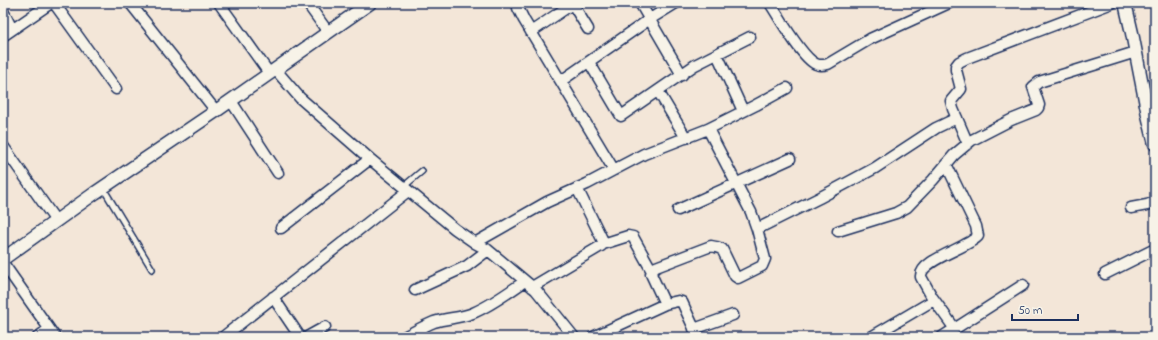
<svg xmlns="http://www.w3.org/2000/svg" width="1158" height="340" viewBox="0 0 1158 340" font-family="'Indie Flower',sans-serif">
  <rect width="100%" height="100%" fill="#f3e6d8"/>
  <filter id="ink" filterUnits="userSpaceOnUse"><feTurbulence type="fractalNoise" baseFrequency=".025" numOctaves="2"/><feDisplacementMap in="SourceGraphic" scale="8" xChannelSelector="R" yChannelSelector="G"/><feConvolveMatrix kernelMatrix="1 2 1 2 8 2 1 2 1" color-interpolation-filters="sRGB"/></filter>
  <g filter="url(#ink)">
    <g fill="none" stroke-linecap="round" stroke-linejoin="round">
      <defs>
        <path id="service" d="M403 187 422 171
          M103 188 152 269"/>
        <path id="minor" d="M54 3 116 89
          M130 3 216 111
          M219 3 269 73
          M307 3 328 32
          M519 3 518 8 524 20 614 170
          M572 3 588 29
          M640 3 682 75
          M770 3C779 17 802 58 816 64 820 66 824 65 828 64L870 39 949 3
          M3 11 12 29
          M531 32 572 4
          M3 36 51 3
          M717 54 743 111
          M589 62 621 116 695 65 750 37
          M275 69 300 98 370 159 455 229 475 243 488 250 536 290 574 337
          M561 81 650 19 676 3
          M658 91 686 138
          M231 101 278 173
          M708 129 751 212 757 229 819 198 875 168 936 128 957 118
          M968 144 953 109 951 101 961 89 956 70V66L959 62 967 58 1112 3
          M3 146 56 221
          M946 164 976 226 978 236C968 248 919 260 921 277L932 297 955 329
          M1131 208 1147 205 1155 202
          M678 210 790 159
          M281 228 370 159
          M838 231 896 213 907 207 933 180 954 155 972 140 1011 120 1036 110 1038 108 1039 105 1033 87 1039 82 1136 52
          M475 243 547 202 587 184 644 154 708 129 756 105 787 88
          M603 244 628 236 633 237 652 271
          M3 263 55 337
          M1105 274 1155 249
          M532 287 601 246 603 244V241L577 188
          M415 290 467 266 488 250
          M273 297 300 337
          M665 304 651 274 652 271 656 267 711 246 716 247 722 249 735 276 738 278 762 266 765 259 757 229
          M694 329 733 315
          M38 337 49 329
          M223 337 408 191
          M307 337 325 327
          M404 337C414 332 424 326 434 322 447 318 461 318 473 313 492 305 509 292 525 281
          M593 337 665 304 678 301 682 302 698 337
          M871 337 934 300
          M942 337 1023 285"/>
        <path id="tertiary" d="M1125 3 1132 33 1148 115 1155 144
          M3 259 95 193 216 111 370 3"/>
      </defs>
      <!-- service casing -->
      <use href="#service" stroke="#1b2f5e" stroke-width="8"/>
      <!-- minor casing -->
      <use href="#minor" stroke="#1b2f5e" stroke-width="13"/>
      <!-- tertiary casing -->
      <use href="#tertiary" stroke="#1b2f5e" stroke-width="15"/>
      <!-- service -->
      <use href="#service" stroke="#f7f3e8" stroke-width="5"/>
      <!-- minor -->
      <use href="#minor" stroke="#f7f3e8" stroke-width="10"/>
      <!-- tertiary -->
      <use href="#tertiary" stroke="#f7f3e8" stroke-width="12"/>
    </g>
  </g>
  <!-- margin -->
  <rect width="1158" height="340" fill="none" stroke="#f7f3e8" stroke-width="16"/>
  <rect x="8" y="8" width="1142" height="324" fill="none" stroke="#1b2f5e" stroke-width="1.5" filter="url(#ink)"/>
  <!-- scale -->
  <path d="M1012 314v6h66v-6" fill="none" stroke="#1b2f5e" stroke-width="2"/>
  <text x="1018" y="314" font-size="12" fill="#1b2f5e" stroke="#f7f3e8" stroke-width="3" paint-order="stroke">50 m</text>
</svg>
